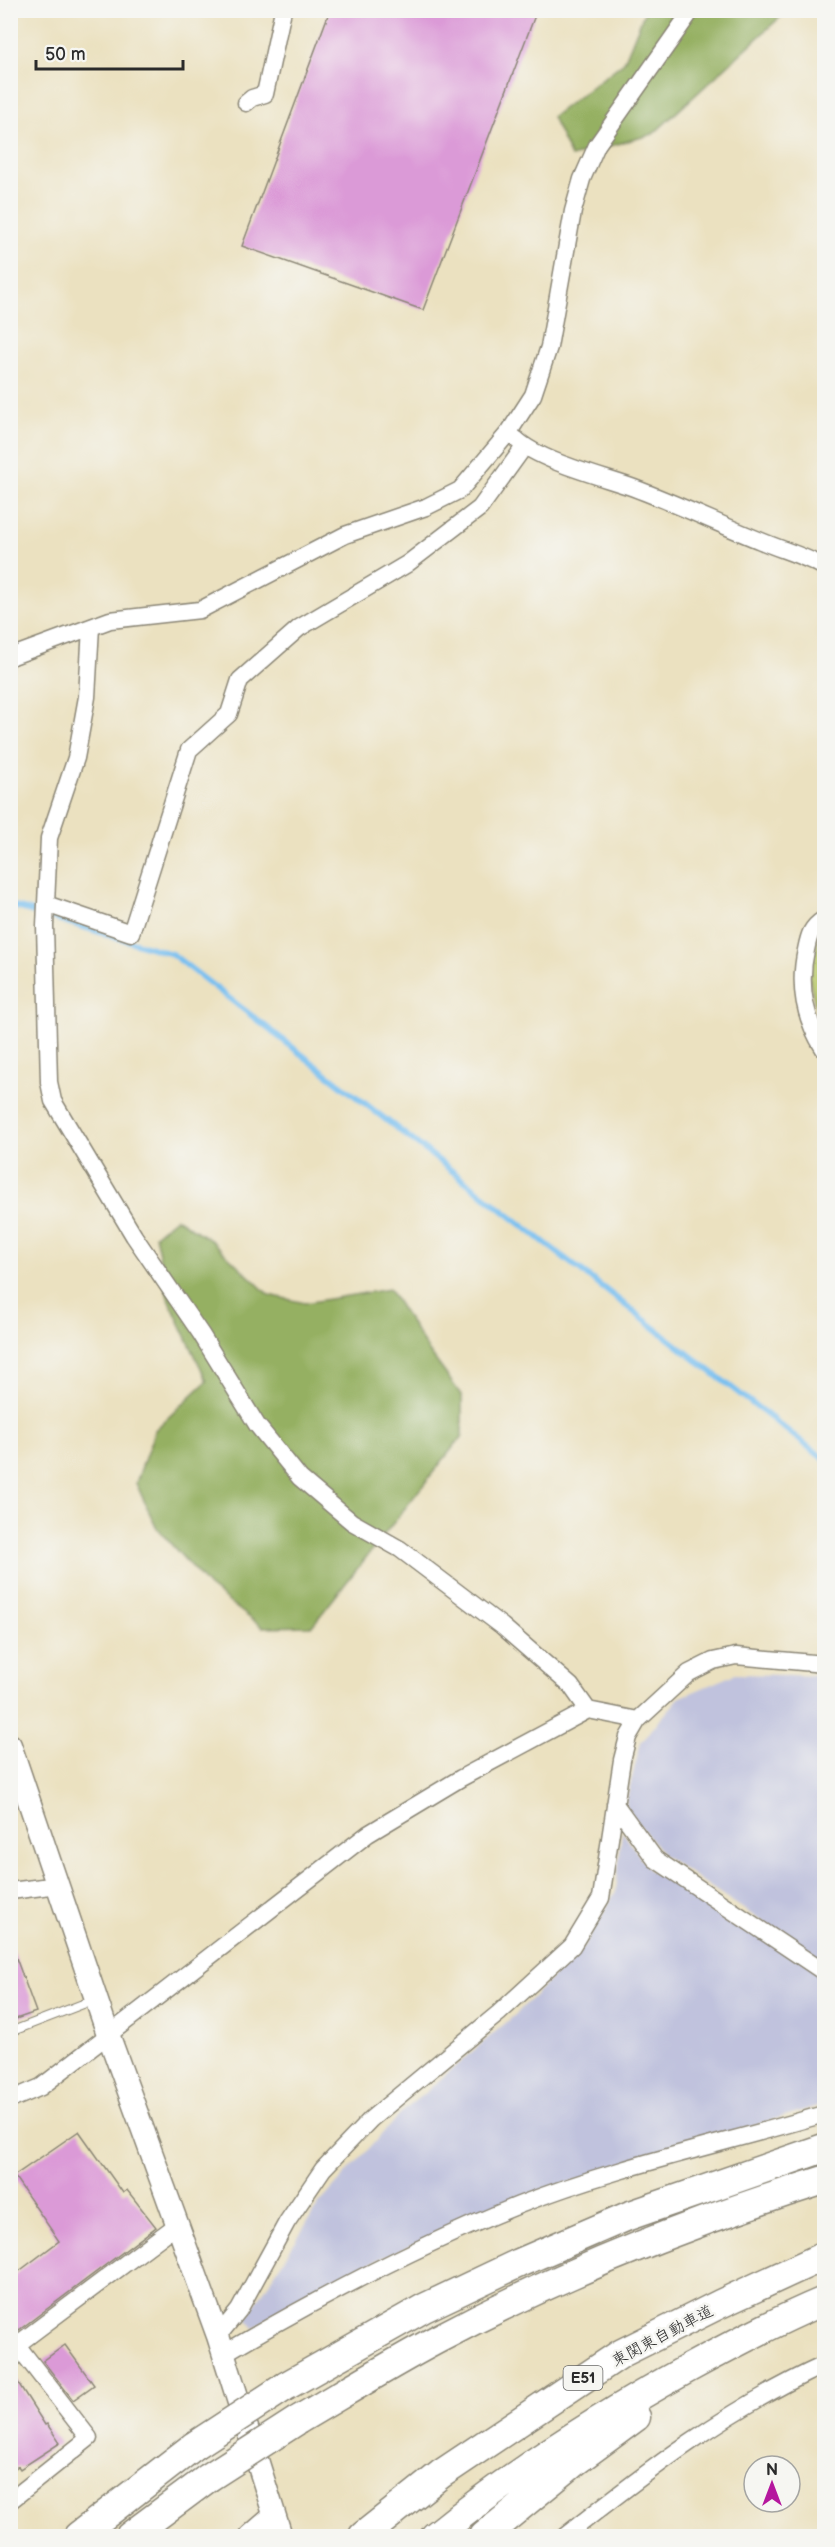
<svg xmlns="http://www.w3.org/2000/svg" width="835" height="2547" viewBox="0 0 835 2547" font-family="'Balsamiq Sans','Klee One',sans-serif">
  <rect width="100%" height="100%" fill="#f6f6f2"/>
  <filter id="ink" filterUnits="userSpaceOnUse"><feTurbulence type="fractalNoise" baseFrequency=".0167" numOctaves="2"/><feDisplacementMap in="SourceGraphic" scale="12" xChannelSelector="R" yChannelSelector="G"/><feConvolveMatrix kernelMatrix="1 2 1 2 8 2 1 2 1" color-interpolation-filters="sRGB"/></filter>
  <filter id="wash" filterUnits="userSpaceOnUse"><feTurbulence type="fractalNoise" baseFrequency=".008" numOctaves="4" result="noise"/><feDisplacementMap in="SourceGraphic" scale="24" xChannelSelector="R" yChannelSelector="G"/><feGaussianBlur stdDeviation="1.35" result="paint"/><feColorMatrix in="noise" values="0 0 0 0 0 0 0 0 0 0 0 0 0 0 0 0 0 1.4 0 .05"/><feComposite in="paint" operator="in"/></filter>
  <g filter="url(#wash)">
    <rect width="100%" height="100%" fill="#ebe1c0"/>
    <!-- industrial -->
    <path fill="#c0c2dd" d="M735 1674 824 1676V1963L663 1855 625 1806 641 1742 679 1698Z
      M622 1831 649 1870 824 1971V2104L516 2199 318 2286 254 2328 246 2319 319 2204 399 2115 516 2014 584 1946 616 1891Z"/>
    <!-- green -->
    <path fill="#bccc6f" stroke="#747c4d" stroke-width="1.5" d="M824 935V1027L818 1018 809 977 818 940Z"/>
    <!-- forest -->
    <path fill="#95b062" stroke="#606e46" stroke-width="1.5" d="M645 11H787L653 134 571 157 552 117 624 62Z
      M176 1218 212 1241 269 1295 305 1303 389 1289 428 1350 462 1396V1436L312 1626 262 1627 209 1587 156 1527 136 1483 155 1430 207 1381 168 1298 155 1235Z"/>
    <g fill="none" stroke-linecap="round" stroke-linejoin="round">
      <!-- stream -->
      <path stroke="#79c0f0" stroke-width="6" d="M10 905 172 954 824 1459"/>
    </g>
    <g id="blocks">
      <!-- building -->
      <path fill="#db9ad7" d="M330 10H537L423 310 242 246Z
        M10 1947H12L36 2012 10 2021Z
        M79 2131 123 2193 127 2190 156 2227 19 2330 10 2318V2278L59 2241 14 2176Z
        M65 2345 94 2385 73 2400 43 2361Z
        M10 2370 45 2425 47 2424 60 2443 20 2469 18 2466 10 2472Z"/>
    </g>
  </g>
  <g filter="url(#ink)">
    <use href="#blocks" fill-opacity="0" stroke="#8b8676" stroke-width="1.5"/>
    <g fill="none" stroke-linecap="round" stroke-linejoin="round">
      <defs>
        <path id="lane" d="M10 2032 96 1999"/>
        <path id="street" d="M246 103 252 98 265 94 283 10
          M516 439C539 461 603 477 634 488 677 504 719 524 761 541 782 550 805 556 824 567
          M91 627 87 697 76 758 49 838 45 926 49 1082 53 1101 134 1236 201 1334 257 1425 300 1478 352 1522 400 1549 502 1626 571 1686 588 1710
          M10 657 110 620 200 610 345 535 426 507 460 490 509 432 533 395 549 347 573 211 582 179 597 145 692 10
          M46 904 131 933 189 750 229 714 240 680 299 628 407 564 480 508 524 447
          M824 919C811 927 809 935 806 950 798 986 804 1018 824 1049
          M615 1804 655 1859 824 1972
          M10 1891 59 1885
          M10 2100 41 2087 368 1834 461 1778 588 1710 638 1720
          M218 2336 239 2310 287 2222 323 2169 371 2119 499 2013 572 1946 601 1898 622 1760 628 1737 638 1720 689 1673 713 1661 736 1656 824 1664
          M10 2350 178 2224
          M223 2354C318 2298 417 2246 519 2205 618 2166 723 2144 824 2114
          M10 2501 89 2438 17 2345
          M565 2536C646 2472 729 2408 824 2365"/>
        <path id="secondary" d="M10 1745 108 2034 218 2336 281 2536
          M251 2536 274 2516"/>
        <path id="highway" d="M286 2386 424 2308 519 2263 628 2216 824 2148
          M298 2420C344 2393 389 2365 436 2340 560 2274 691 2222 824 2180
          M78 2536 194 2446
          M130 2536 208 2478
          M363 2536 441 2474 622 2353 720 2304 824 2256
          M435 2536C514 2472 600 2417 689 2368 733 2344 778 2320 824 2301
          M484 2536 576 2461 636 2417"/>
      </defs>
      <!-- lane casing -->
      <use href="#lane" stroke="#8b8676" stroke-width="10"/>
      <!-- street casing -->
      <use href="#street" stroke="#8b8676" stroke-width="19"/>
      <!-- secondary casing -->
      <use href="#secondary" stroke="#8b8676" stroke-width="25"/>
      <!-- highway casing -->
      <use href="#highway" stroke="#8b8676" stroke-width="31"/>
      <!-- lane -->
      <use href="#lane" stroke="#fff" stroke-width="8"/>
      <!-- street -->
      <use href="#street" stroke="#fff" stroke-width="16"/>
      <!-- secondary -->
      <use href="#secondary" stroke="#fff" stroke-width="22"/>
      <!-- highway -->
      <use href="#highway" stroke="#fff" stroke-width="28"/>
      <defs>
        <path id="highway-bridge" d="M194 2446 286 2386
          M208 2478 298 2420"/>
      </defs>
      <!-- highway-bridge casing -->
      <use href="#highway-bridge" stroke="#8b8676" stroke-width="31" stroke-linecap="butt"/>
      <!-- highway-bridge -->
      <use href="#highway-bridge" stroke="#fff" stroke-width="28"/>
    </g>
  </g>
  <g text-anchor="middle" stroke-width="5" stroke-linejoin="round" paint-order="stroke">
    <!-- shield labels -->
    <rect fill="#f6f6f2" stroke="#686867" stroke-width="1.5" x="563.5" y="2366" width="39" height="24" rx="4.5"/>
    <g font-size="15" font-weight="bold" fill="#2b2b2b">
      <text x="583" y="2383">E51</text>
    </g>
    <!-- street labels -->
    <g font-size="16" fill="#2b2b2b" stroke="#f6f6f2">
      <text transform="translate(662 2335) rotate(-28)" y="6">東関東自動車道</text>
    </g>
  </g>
  <!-- margin -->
  <rect width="835" height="2547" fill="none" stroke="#f6f6f2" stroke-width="36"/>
  <!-- north arrow -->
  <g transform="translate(772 2484)"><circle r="28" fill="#f6f6f2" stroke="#a5a5a2" stroke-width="1.5"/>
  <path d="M0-4.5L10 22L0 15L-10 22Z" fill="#b5179e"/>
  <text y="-9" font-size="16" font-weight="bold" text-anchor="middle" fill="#2b2b2b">N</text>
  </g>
  <!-- scale -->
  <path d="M36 60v9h147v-9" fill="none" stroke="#2b2b2b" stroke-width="3"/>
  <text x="45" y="60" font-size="18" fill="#2b2b2b" stroke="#f6f6f2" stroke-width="4.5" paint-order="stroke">50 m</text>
</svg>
